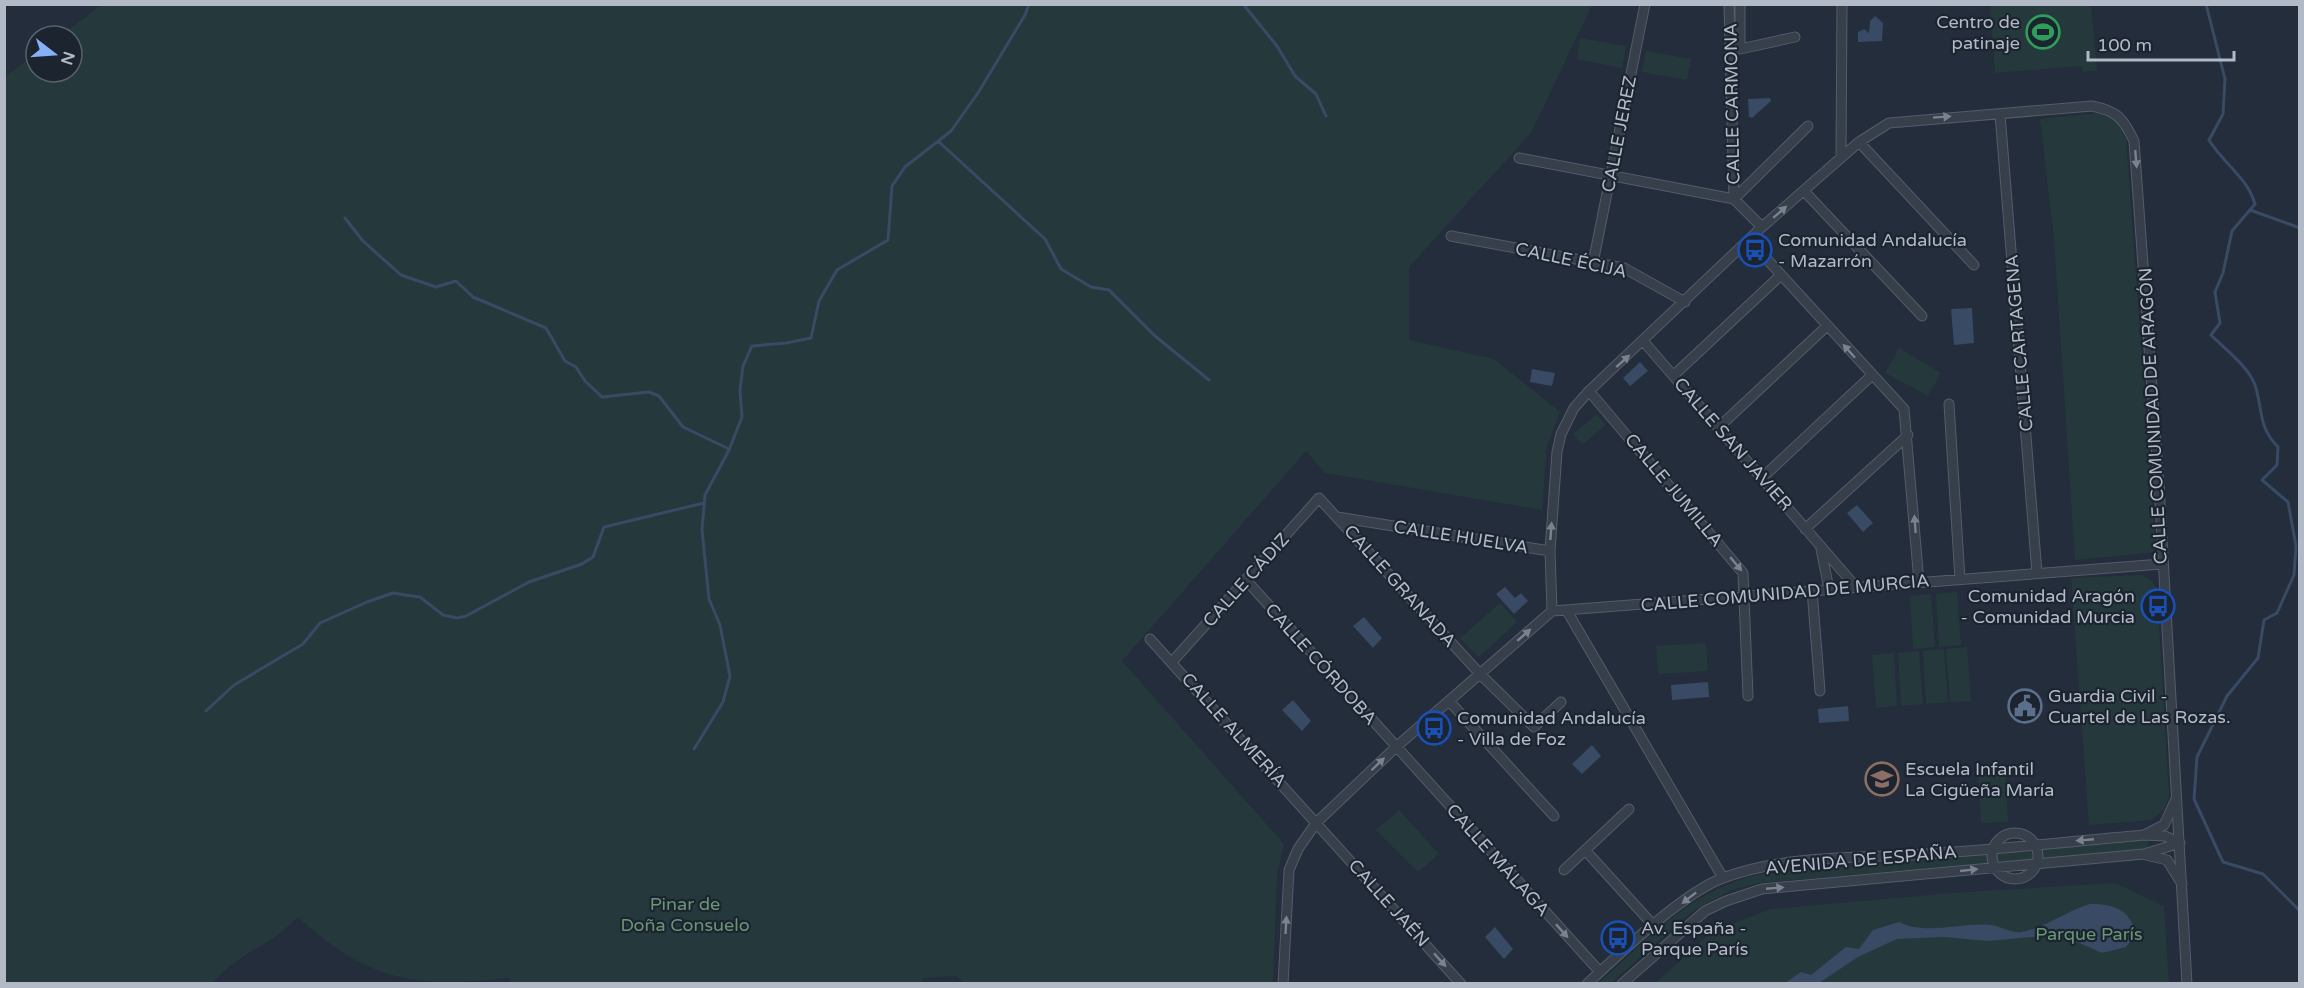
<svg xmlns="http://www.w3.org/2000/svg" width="2304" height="988" viewBox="0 0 2304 988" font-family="'Varela Round',sans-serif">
  <rect width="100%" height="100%" fill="#232d3b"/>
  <!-- green -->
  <path fill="#25393c" d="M103 4 1592 5 1531 133 1409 267V340L1494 359 1560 412 1547 446 1542 510 1325 473 1306 451 1122 661 1284 844 1277 875 1273 983 965 984 956 976 925 978 918 984H514L508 978C414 988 369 982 298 917 290 924 282 932 273 938 251 953 229 962 213 983H5L4 77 36 54V72H72V36H60Z
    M1990 5H2091L2097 70 2083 72 2081 66 1995 73Z
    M1580 38 1626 46 1622 68 1577 59Z
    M1646 51 1691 59 1687 80 1642 72Z
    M2099 113 2115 120 2126 139 2156 552 2075 560 2054 239 2040 119Z
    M1899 348 1941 373 1928 396 1885 373Z
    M1597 414 1606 425 1582 445 1573 434Z
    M2141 575 2151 580 2157 589 2169 797 2164 809 2152 820 2089 825 2071 578Z
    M1957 592 1961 645 1939 647 1936 594Z
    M1931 594 1935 647 1913 649 1910 596Z
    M1500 603 1517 622 1479 657 1460 638Z
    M1706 643 1708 671 1658 674 1656 646Z
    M1967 647 1971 701 1950 702 1946 649Z
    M1944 649 1948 702 1926 704 1923 651Z
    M1919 651 1923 704 1901 706 1898 653Z
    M1894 653 1897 706 1876 708 1872 655Z
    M2005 766 2008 822 1981 823 1978 768Z
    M1399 810 1439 854 1418 872 1376 830Z
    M2148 839V849L1759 883 1732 890 1694 910 1611 983 1598 984C1652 936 1688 892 1760 874Z
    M2115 883 2164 906 2169 983 1654 984 1713 931 1771 909 1953 893Z"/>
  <!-- water -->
  <path fill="#384a64" d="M1875 16 1883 23 1882 41 1858 42V32L1864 29 1869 33 1870 21Z
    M1770 98 1771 101 1752 118 1749 117 1748 99Z
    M1972 308 1974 343 1954 345 1951 309Z
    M1640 362 1648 371 1630 386 1623 378Z
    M1532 369 1555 373 1552 386 1530 382Z
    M1857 505 1873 523 1863 532 1847 513Z
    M1505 587 1515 598 1521 593 1528 601 1514 614 1496 594Z
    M1364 617 1382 638 1373 648 1353 626Z
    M1708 682 1709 697 1672 700 1671 685Z
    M1293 700 1311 721 1302 731 1282 710Z
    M1848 706 1849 721 1819 723 1818 709Z
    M1592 745 1601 756 1582 774 1572 764Z
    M2090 904C2115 904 2130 910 2136 934L2126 947 2102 953 2066 937 2043 936 1988 941 1944 937 1897 939 1858 957 1819 983H1785L1801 972 1811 975 1846 947 1859 949 1873 930 1899 922C1926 936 1961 922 1991 925 2001 926 2012 934 2022 932 2047 927 2066 911 2090 904Z
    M1495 927 1513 949 1504 959 1485 937Z"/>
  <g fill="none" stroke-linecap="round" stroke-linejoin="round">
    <!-- stream -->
    <path stroke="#384a64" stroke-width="3" d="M1243 4 1277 46 1295 76 1316 94 1326 116
      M2206 4 2225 79 2223 114 2209 140C2223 163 2247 177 2255 204L2232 231 2223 273 2215 292 2220 323 2211 335C2225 349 2248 366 2255 385 2263 410 2258 427 2278 447L2277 465 2262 480 2288 502 2296 546 2294 575 2277 613 2264 620 2258 658 2227 696 2197 757 2194 799 2223 862 2263 874 2300 911
      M938 141 1045 239 1061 269 1091 287 1109 290 1155 336 1209 380
      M2250 210 2300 228
      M345 218 363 241 401 275 436 287 456 281 473 297 546 328 565 361 576 367 585 381 602 397 649 392 659 396 683 427 729 449
      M206 711 234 685 303 644 320 623 367 602 393 593 405 595 420 597 443 615 457 618 466 616 529 582 582 564 593 557 604 527 704 503
      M694 749 723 702 730 676 720 625 709 599 702 530 705 495 729 450 742 417 740 390 743 366 752 346 786 343 811 338 819 301 837 270 888 240 892 186 905 167 951 131 978 93 1025 15 1029 4"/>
    <defs>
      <path id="street" d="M1729 4 1734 199 1762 227
        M1740 4V49L1795 37
        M2000 114 2037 573
        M1859 142 1974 265
        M1519 158 1734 199 1808 126
        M1841 158 1842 4
        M1804 191 1922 316
        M1451 236 1624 268 1685 302
        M1764 256 1904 409 1919 582
        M1593 263 1645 4
        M1644 342 1856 587
        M1674 375 1781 275
        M1589 391 1743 573 1748 696
        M1949 404 1960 579
        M1719 427 1827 326
        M1763 477 1871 376
        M1337 517 1550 551
        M1805 529 1908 435
        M1821 549 1829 589
        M1246 580 1600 972
        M1812 590 1820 691
        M1552 611 2162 564
        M1567 611 1723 878
        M1150 639 1461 984
        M1172 662 1319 498 1480 674 1534 727 1561 702
        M1449 701 1554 816
        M1992 856a23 23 0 1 1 46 0a23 23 0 1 1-46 0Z
        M2146 834 2164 825 2176 799
        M1585 850 1654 926
        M2146 855 2167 860 2182 884
        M1564 870 1629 809
        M1283 984 1289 870 1298 849 1316 823 1396 747 1552 611 1550 551 1557 452 1561 434 1574 408 1589 391 1762 227 1859 142 1889 123 2092 106C2117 111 2123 118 2134 141L2159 485 2187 984
        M1587 984C1619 954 1684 892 1723 878 1782 856 1851 858 1912 855 1990 850 2067 842 2144 835L2165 836 2180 843
        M1622 984 1705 911 1726 901 1762 889 2144 854 2180 843"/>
    </defs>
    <!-- street casing -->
    <use href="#street" stroke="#555c69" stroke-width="11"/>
    <!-- street -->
    <use href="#street" stroke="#373f4b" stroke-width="9"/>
  </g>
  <!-- one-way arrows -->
  <defs><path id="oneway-solid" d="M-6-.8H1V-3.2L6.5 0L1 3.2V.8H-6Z" transform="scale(1.5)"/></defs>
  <g fill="#7b828f">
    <use href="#oneway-solid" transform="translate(1942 117) rotate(-4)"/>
    <use href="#oneway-solid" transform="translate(2136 159) rotate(85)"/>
    <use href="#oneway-solid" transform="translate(1780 212) rotate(-41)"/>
    <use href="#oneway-solid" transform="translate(1849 351) rotate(-132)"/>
    <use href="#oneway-solid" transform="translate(1623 361) rotate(-42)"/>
    <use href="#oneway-solid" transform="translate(1915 524) rotate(-94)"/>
    <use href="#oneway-solid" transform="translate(1551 531) rotate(-86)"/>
    <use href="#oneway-solid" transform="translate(1736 564) rotate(50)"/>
    <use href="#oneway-solid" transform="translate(1524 635) rotate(-41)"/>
    <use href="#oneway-solid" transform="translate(1378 764) rotate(-44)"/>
    <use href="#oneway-solid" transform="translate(2085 840) rotate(175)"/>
    <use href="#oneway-solid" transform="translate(1969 870) rotate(-6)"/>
    <use href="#oneway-solid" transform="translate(1775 888) rotate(-5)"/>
    <use href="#oneway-solid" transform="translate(1689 898) rotate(142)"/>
    <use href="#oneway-solid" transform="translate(1286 925) rotate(-87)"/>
    <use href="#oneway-solid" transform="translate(1562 931) rotate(48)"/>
    <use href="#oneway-solid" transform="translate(1440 960) rotate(48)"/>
  </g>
  <!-- icons -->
  <defs>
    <symbol id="stadium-ring" viewBox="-11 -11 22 22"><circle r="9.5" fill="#1c2430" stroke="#2e9e5b" stroke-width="1.5"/><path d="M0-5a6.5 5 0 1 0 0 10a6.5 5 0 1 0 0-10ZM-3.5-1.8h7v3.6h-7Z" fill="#2e9e5b"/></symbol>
    <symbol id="bus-ring" viewBox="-11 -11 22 22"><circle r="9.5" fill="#1c2430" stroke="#1a4fb4" stroke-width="1.5"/><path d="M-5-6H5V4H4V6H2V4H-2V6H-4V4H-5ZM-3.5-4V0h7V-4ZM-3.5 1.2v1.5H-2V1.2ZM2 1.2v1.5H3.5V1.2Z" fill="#1a4fb4"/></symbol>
    <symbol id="civic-ring" viewBox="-11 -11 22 22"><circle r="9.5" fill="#1c2430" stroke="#5c6f8a" stroke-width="1.5"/><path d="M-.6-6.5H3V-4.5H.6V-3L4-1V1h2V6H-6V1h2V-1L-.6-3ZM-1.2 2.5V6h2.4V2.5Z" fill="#5c6f8a"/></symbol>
    <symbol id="school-ring" viewBox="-11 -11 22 22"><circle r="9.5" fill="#1c2430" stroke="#8d6e63" stroke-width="1.5"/><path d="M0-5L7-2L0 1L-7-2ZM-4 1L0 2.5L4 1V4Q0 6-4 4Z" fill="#8d6e63"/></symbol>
  </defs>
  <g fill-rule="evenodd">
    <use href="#stadium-ring" x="2024" y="13" width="38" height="38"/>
    <use href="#bus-ring" x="1736" y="231" width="38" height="38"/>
    <use href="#bus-ring" x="2139" y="587" width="38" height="38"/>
    <use href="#civic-ring" x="2006" y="687" width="38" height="38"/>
    <use href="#bus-ring" x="1415" y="709" width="38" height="38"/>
    <use href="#school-ring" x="1863" y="760" width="38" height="38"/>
    <use href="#bus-ring" x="1599" y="919" width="38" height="38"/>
  </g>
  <g text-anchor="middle" stroke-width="4.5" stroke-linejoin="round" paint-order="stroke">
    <!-- poi labels -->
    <g font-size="18" fill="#b2b9c7" stroke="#1c2430" text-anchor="start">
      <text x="2020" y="28" text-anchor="end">Centro de<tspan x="2020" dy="21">patinaje</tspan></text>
      <text x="1778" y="246">Comunidad Andalucía<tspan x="1778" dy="21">- Mazarrón</tspan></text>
      <text x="2135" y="602" text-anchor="end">Comunidad Aragón<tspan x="2135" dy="21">- Comunidad Murcia</tspan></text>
      <text x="2048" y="702">Guardia Civil -<tspan x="2048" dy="21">Cuartel de Las Rozas.</tspan></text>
      <text x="1457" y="724">Comunidad Andalucía<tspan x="1457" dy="21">- Villa de Foz</tspan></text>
      <text x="1905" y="775">Escuela Infantil<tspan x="1905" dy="21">La Cigüeña María</tspan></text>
      <text x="1641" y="934">Av. España -<tspan x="1641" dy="21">Parque París</tspan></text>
    </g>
    <!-- street labels -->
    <g font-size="18" fill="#b2b9c7" stroke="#1c2430">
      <text transform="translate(1732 104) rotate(-91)" y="6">CALLE CARMONA</text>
      <text transform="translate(1619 134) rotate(-79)" y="6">CALLE JEREZ</text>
      <text transform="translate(1571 260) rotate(12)" y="6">CALLE ÉCIJA</text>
      <text transform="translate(2019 343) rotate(-95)" y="6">CALLE CARTAGENA</text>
      <text transform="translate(2153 416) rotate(-93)" y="6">CALLE COMUNIDAD DE ARAGÓN</text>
      <text transform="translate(1733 444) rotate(49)" y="6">CALLE SAN JAVIER</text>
      <text transform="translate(1674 490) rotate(50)" y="6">CALLE JUMILLA</text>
      <text transform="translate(1461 537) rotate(9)" y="6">CALLE HUELVA</text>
      <text transform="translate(1246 580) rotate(-48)" y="6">CALLE CÁDIZ</text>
      <text transform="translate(1400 586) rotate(48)" y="6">CALLE GRANADA</text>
      <text transform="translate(1785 593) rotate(-5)" y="6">CALLE COMUNIDAD DE MURCIA</text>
      <text transform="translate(1321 664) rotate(48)" y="6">CALLE CÓRDOBA</text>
      <text transform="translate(1234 730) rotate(48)" y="6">CALLE ALMERÍA</text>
      <text transform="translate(1498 860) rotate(48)" y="6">CALLE MÁLAGA</text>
      <text transform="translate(1861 860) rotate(-5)" y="6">AVENIDA DE ESPAÑA</text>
      <text transform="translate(1389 903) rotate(48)" y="6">CALLE JAÉN</text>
    </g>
    <!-- park labels -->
    <g font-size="18" fill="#699775" stroke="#1c2430">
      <text x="685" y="910">Pinar de<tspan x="685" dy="21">Doña Consuelo</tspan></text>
      <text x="2089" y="940">Parque París</text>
    </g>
  </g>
  <!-- border -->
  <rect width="2304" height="988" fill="none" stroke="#b2b9c7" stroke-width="12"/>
  <!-- north arrow -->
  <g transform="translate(54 54) rotate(107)"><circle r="28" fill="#1c2430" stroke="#58606c" stroke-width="1.5"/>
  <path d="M0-4.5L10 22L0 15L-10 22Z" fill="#88b0f6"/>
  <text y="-9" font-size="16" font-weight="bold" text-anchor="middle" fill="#b2b9c7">N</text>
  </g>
  <!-- scale -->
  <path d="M2088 51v9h146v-9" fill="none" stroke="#b2b9c7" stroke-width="3"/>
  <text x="2097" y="51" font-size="18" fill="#b2b9c7" stroke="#1c2430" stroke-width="4.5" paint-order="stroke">100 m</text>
</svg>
